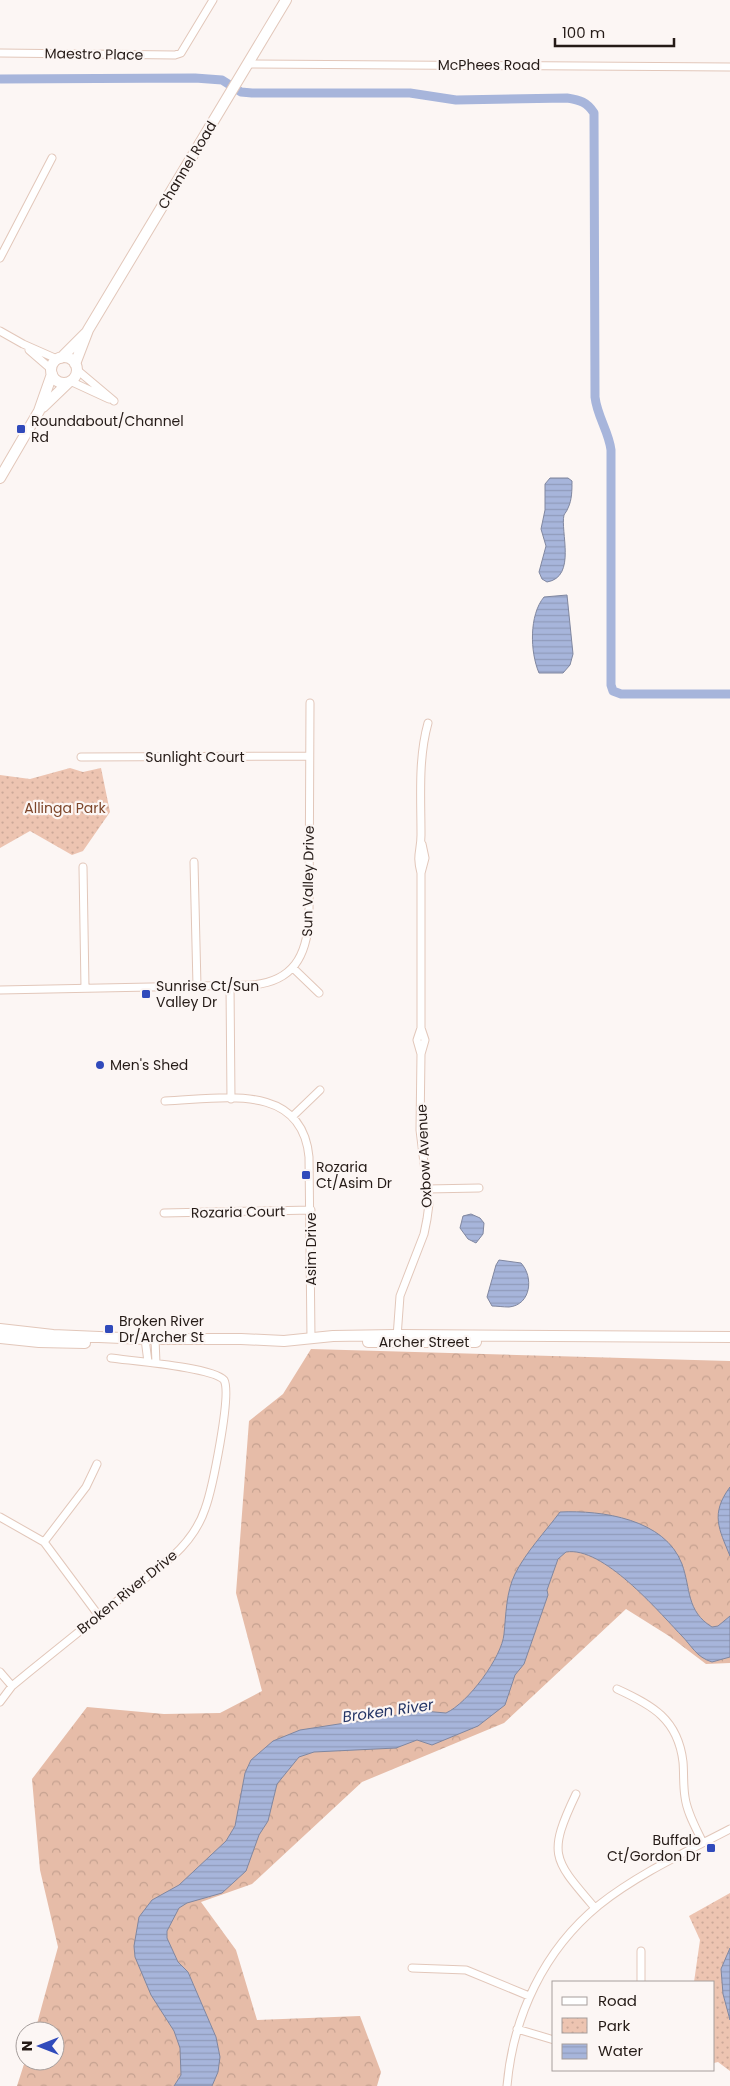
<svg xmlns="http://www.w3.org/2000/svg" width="730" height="2086" viewBox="0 0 730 2086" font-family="Poppins,sans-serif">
  <defs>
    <pattern id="forest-crowns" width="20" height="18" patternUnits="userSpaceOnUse" patternTransform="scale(1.25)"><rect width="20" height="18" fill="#e6bca8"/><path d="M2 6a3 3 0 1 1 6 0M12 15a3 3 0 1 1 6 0" fill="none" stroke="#c5a190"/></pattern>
    <pattern id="park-dots" width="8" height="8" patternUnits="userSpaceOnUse" patternTransform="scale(1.25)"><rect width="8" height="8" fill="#edc4b1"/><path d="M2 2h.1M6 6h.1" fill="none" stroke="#cba898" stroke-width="1.8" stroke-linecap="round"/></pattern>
    <pattern id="water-rules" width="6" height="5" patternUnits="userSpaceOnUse" patternTransform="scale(1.25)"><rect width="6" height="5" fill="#a7b5db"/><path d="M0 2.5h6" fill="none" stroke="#909bbb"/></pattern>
  </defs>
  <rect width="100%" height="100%" fill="#fcf6f4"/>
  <!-- forest -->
  <path fill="url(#forest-crowns)" d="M311 1349 730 1361V1663L706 1664 669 1636 626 1609 504 1723 362 1782 252 1884 201 1902 236 1950 257 2020 360 2016 381 2072 377 2086H17L25 2061H55V2031H35L58 1947 40 1870 32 1779 87 1707 164 1714 220 1713 262 1691 236 1593 249 1421 283 1394Z"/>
  <!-- park -->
  <path fill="url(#park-dots)" d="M70 768 83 772 101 768 110 812 83 851 72 855 30 831 0 848V775L30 779Z
    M730 1893V2071L718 2062 714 2063V1982H694L700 1940 689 1916Z"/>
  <!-- water -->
  <path fill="url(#water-rules)" stroke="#8087a0" d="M550 478H568L572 481C572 490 572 500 568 508 567 511 565 513 564 515 560 531 577 577 547 582L542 579 539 572 546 546 541 529 545 510V484Z
    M567 595 573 654 570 665 563 673H539C530 652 529 615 544 597Z
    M471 1214 480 1218 484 1223 483 1234 476 1243 468 1239 460 1228 463 1216Z
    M499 1260 521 1263C534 1277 531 1305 509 1307 503 1307 497 1306 492 1306L487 1297 496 1265Z
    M730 1487V1556C719 1529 710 1514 730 1487Z
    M560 1512C602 1510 665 1519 682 1564 691 1589 686 1611 712 1627L718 1626 730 1616V1657L712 1662C696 1657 692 1646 681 1635 658 1611 603 1546 566 1552L558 1559 547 1590 548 1595 524 1664 515 1675 505 1705 478 1726 432 1745 417 1740 396 1748 314 1752 299 1757 277 1784 268 1821 259 1835 246 1871 222 1893 187 1903 179 1908 167 1931V1938L178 1962 188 1972 216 2037 220 2057 218 2072 212 2086H174L181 2075 180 2048 174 2031 151 1995 135 1957 134 1946 139 1917 152 1900 179 1885 226 1841 235 1826 245 1773 251 1760 273 1741 300 1730 423 1711 446 1713C468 1703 502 1657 504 1634 506 1615 506 1592 515 1574 526 1552 545 1532 560 1512Z
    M730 1948V2020L723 1994 721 1969Z"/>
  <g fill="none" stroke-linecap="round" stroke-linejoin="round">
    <!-- canal -->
    <path stroke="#a7b5db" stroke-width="9" d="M0 79 195 78 222 80 241 92 252 93H410L456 100 567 98C580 100 587 102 594 113L595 397C597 416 609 432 611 450V685L613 691 621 694H730"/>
    <defs>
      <path id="street" d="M0 53 175 55 181 53 213 0
        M247 64 730 67
        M0 258 52 158
        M0 331 23 344 57 359
        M29 350 51 369
        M76 369 114 401
        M70 381 109 399
        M81 757 309 756
        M194 862 197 986
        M83 867 85 988
        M421 873 425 858 422 844
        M293 968 319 993
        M230 985 231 1099
        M0 990 251 985C293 982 307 956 309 917L310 703
        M421 1054 417 1040 421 1028
        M165 1101C220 1099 302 1081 309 1157L311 1338
        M294 1115 320 1090
        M427 1189 479 1188
        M164 1213 311 1210
        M397 1337 400 1296 424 1234 427 1219 429 1204 420 1130 421 1054 425 1040 421 1028V873C416 854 421 852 421 835 421 797 418 759 428 723
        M145 1339 148 1362
        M155 1339 156 1363
        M0 1517 44 1542 99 1616
        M44 1542 86 1487 97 1464
        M0 1672 12 1686
        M617 1689C652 1705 678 1719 683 1762 684 1773 683 1785 685 1797 687 1813 696 1828 703 1843
        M0 1702 12 1686 29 1672 173 1556C187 1543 199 1527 205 1509 212 1490 232 1394 224 1380 212 1367 132 1361 111 1358
        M576 1794C547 1855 553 1859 595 1908
        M412 1968 466 1970 529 1996
        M641 1982V1951
        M517 2029 554 2040
        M507 2086C513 2016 544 1950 599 1905 638 1874 686 1852 730 1829"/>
      <path id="secondary" d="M51 370a13 13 0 1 1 26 0a13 13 0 1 1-26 0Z
        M61 358 86 333
        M75 364 88 330 286 0
        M43 407 69 382
        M0 478 39 411 52 374
        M0 1329 53 1335 145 1339H241L284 1341 333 1336 397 1335 730 1337
        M0 1338 39 1342 85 1343
        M368 1342H476"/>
    </defs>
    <!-- street casing -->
    <use href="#street" stroke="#e2c7ba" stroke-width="9"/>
    <!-- secondary casing -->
    <use href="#secondary" stroke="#e2c7ba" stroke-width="12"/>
    <!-- street -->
    <use href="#street" stroke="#fff" stroke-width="7"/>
    <!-- secondary -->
    <use href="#secondary" stroke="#fff" stroke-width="10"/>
  </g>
  <!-- markers -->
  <g fill="#304abb" stroke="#fcf6f4" stroke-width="2">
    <rect x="16" y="424" width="10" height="10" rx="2.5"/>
    <rect x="141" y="989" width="10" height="10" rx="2.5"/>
    <circle cx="100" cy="1065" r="5"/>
    <rect x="301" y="1170" width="10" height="10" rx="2.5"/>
    <rect x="104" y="1324" width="10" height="10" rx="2.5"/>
    <rect x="706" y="1843" width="10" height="10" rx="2.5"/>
  </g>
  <g text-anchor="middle" stroke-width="4.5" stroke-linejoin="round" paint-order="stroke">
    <!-- street labels -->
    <g font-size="14" fill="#251b17" stroke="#fcf6f4">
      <text transform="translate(94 54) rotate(1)" y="5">Maestro Place</text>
      <text x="489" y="70">McPhees Road</text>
      <text transform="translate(187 165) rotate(-59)" y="5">Channel Road</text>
      <text x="195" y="762">Sunlight Court</text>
      <text transform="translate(308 881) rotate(-89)" y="5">Sun Valley Drive</text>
      <text transform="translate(424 1156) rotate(-93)" y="5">Oxbow Avenue</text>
      <text transform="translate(238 1212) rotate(-1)" y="5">Rozaria Court</text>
      <text transform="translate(311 1249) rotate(-90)" y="5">Asim Drive</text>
      <text x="424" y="1347">Archer Street</text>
      <text transform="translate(127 1592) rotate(-39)" y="5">Broken River Drive</text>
    </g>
    <!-- poi labels -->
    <g font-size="14" fill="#251b17" stroke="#fcf6f4" text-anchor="start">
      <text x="31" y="426">Roundabout/Channel<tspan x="31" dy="16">Rd</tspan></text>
      <text x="156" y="991">Sunrise Ct/Sun<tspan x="156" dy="16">Valley Dr</tspan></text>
      <text x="110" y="1070">Men's Shed</text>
      <text x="316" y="1172">Rozaria<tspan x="316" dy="16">Ct/Asim Dr</tspan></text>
      <text x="119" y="1326">Broken River<tspan x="119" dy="16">Dr/Archer St</tspan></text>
      <text x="701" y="1845" text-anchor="end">Buffalo<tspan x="701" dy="16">Ct/Gordon Dr</tspan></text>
    </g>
    <!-- park labels -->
    <g font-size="14" fill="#7d462a" stroke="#fcf6f4">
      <text x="65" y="813">Allinga Park</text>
    </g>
    <!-- water labels -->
    <g font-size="15" font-style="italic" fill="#263666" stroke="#fcf6f4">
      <text transform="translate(388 1711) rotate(-8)" y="5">Broken River</text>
    </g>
  </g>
  <!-- legend -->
  <rect x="552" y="1981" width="162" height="90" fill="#fcf6f4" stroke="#a69e9c"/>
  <rect x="562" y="1997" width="25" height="8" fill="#ffffff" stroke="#a69e9c"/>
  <text x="598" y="2006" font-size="15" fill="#251b17">Road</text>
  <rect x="562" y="2018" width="25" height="15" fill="url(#park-dots)" stroke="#a69e9c"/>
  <text x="598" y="2031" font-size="15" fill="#251b17">Park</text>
  <rect x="562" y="2044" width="25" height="15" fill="url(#water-rules)" stroke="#a69e9c"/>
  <text x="598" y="2056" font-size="15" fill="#251b17">Water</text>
  <!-- north arrow -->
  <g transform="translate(40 2046) rotate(270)"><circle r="24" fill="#fcf6f4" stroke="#a69e9c"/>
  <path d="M0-4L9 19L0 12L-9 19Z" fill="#304abb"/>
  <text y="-8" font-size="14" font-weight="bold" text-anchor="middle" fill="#251b17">N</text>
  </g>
  <!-- scale -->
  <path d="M555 38v8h119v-8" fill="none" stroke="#251b17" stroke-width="2.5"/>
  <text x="562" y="38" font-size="15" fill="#251b17" stroke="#fcf6f4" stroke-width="4" paint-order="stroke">100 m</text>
</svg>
